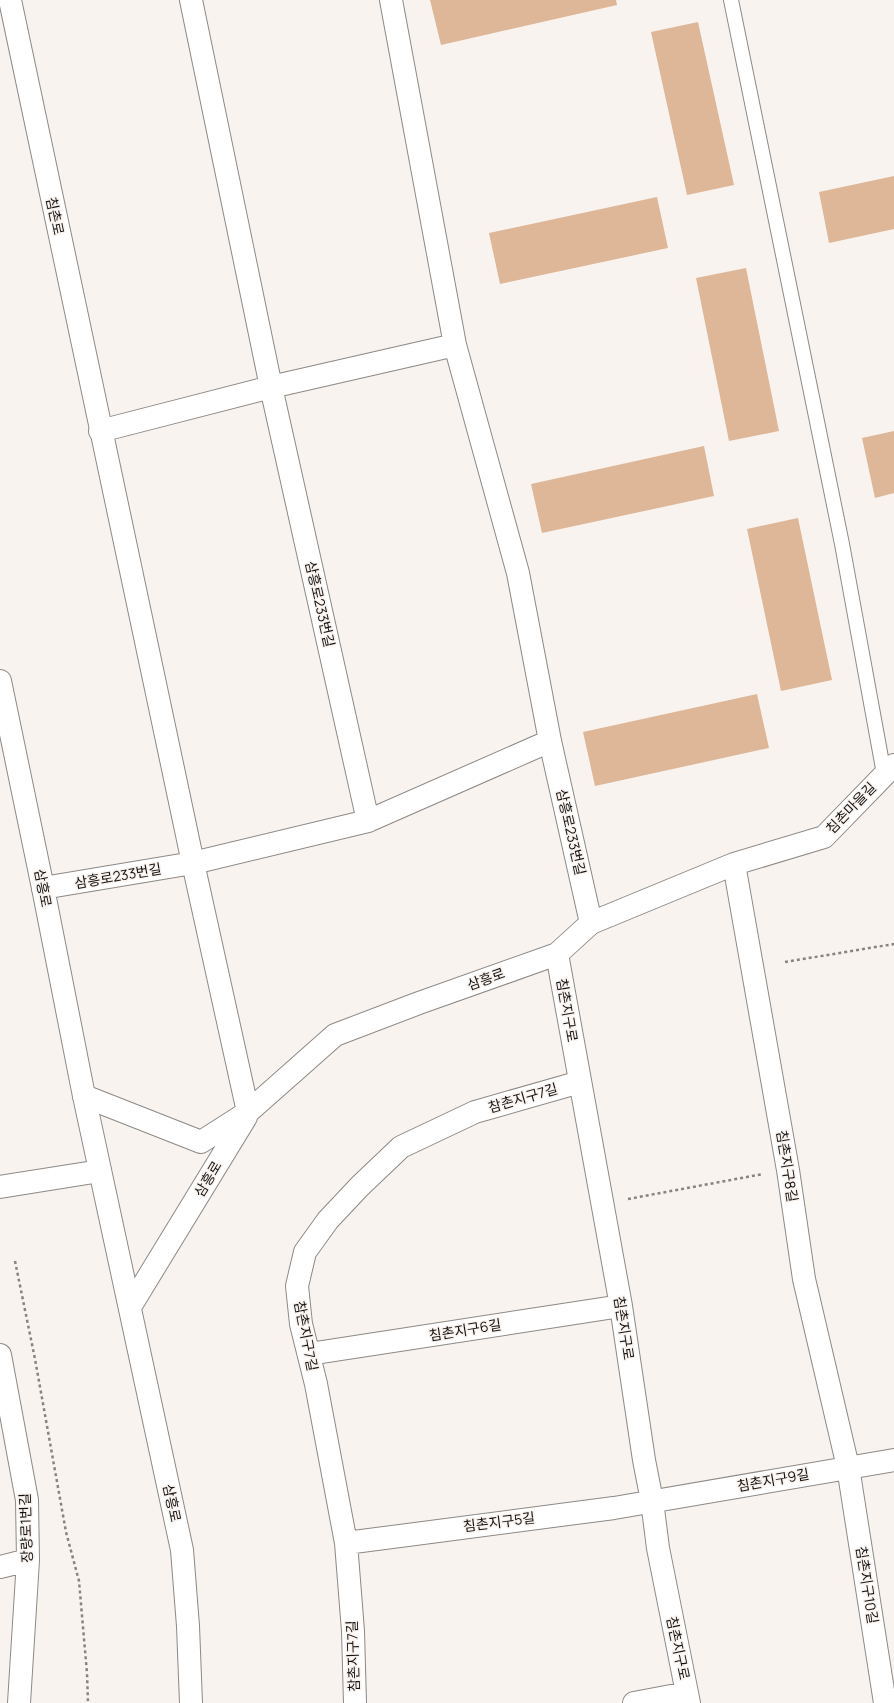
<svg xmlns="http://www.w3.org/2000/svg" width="894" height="1703" viewBox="0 0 894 1703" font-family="Manrope,'Noto Sans KR',sans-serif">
  <rect width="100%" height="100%" fill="#f9f3ef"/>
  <!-- building -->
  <path fill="#ddb798" d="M430 0H616L617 5 441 45Z
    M698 22 734 185 687 195 651 32Z
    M894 176V229L829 243 819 192Z
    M657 197 668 248 500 284 489 233Z
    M746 268 779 431 729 441 696 278Z
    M894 431V493L875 498 862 438Z
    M704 446 714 496 542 533 531 484Z
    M798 518 832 680 781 691 747 529Z
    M757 694 769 748 595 786 583 732Z"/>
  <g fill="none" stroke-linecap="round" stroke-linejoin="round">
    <defs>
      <path id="service" d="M731 0 842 544 884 774"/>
      <path id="minor" d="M10 0 193 863 248 1112
        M191 0 271 387 368 821
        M391 0 455 345 518 573 550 741 591 923
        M100 431 271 387 455 345
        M734 864 788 1170 804 1279 848 1467 885 1703
        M43 888 193 863 368 821 550 741
        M557 954 621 1306 644 1460 652 1501 658 1548 689 1703
        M84 1096 201 1142 248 1112 335 1035 419 1003 557 954 591 923 734 864 824 837 894 765
        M0 1187 100 1171
        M130 1307 246 1117
        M309 1354 621 1306
        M0 1355 27 1500 28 1560 19 1703
        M346 1543 614 1508 894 1460
        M0 1567 28 1560
        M355 1703 353 1631 346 1543 316 1384 301 1324 297 1286 305 1252 328 1220 360 1186 401 1147 475 1112 580 1082
        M634 1703 687 1693"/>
      <path id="secondary" d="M0 681 43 888 84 1096 182 1550 188 1626 191 1703"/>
    </defs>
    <!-- service casing -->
    <use href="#service" stroke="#8d8985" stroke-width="16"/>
    <!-- minor casing -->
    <use href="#minor" stroke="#8d8985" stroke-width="24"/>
    <!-- secondary casing -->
    <use href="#secondary" stroke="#8d8985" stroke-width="24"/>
    <!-- path -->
    <path stroke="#878381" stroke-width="2.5" stroke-dasharray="3 3" stroke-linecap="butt" d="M785 962 894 944
      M628 1199 763 1174
      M15 1261 35 1359 66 1532 79 1581 87 1673 88 1703"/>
    <!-- service -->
    <use href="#service" stroke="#fff" stroke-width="14"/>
    <!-- minor -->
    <use href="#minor" stroke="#fff" stroke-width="22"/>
    <!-- secondary -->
    <use href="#secondary" stroke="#fff" stroke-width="22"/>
  </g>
  <g text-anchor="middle" stroke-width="3" stroke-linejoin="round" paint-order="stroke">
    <!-- street labels -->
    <g font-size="14" fill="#141211" stroke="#f9f3ef">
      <text transform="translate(55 216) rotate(78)" y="5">침촌로</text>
      <text transform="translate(320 604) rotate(77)" y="5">삼흥로233번길</text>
      <text transform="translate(851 808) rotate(-46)" y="5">침촌마을길</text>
      <text transform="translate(571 832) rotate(77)" y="5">삼흥로233번길</text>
      <text transform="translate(118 876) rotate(-10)" y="5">삼흥로233번길</text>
      <text transform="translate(43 888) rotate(79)" y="5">삼흥로</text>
      <text transform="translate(486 979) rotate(-20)" y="5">삼흥로</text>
      <text transform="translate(567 1010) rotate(80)" y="5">침촌지구로</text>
      <text transform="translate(523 1098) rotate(-16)" y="5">참촌지구7길</text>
      <text transform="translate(787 1166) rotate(81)" y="5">침촌지구8길</text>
      <text transform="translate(208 1179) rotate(-59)" y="5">삼흥로</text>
      <text transform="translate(624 1328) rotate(81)" y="5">침촌지구로</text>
      <text transform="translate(465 1330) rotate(-9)" y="5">침촌지구6길</text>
      <text transform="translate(306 1336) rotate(79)" y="5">참촌지구7길</text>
      <text transform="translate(773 1480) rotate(-10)" y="5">침촌지구9길</text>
      <text transform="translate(172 1503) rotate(78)" y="5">삼흥로</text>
      <text transform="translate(499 1522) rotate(-7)" y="5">침촌지구5길</text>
      <text transform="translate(26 1528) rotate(-92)" y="5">장량로1번길</text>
      <text transform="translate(867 1585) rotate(81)" y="5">침촌지구10길</text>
      <text transform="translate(678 1648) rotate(78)" y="5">침촌지구로</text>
      <text transform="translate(353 1656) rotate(-92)" y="5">참촌지구7길</text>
    </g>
  </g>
</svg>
